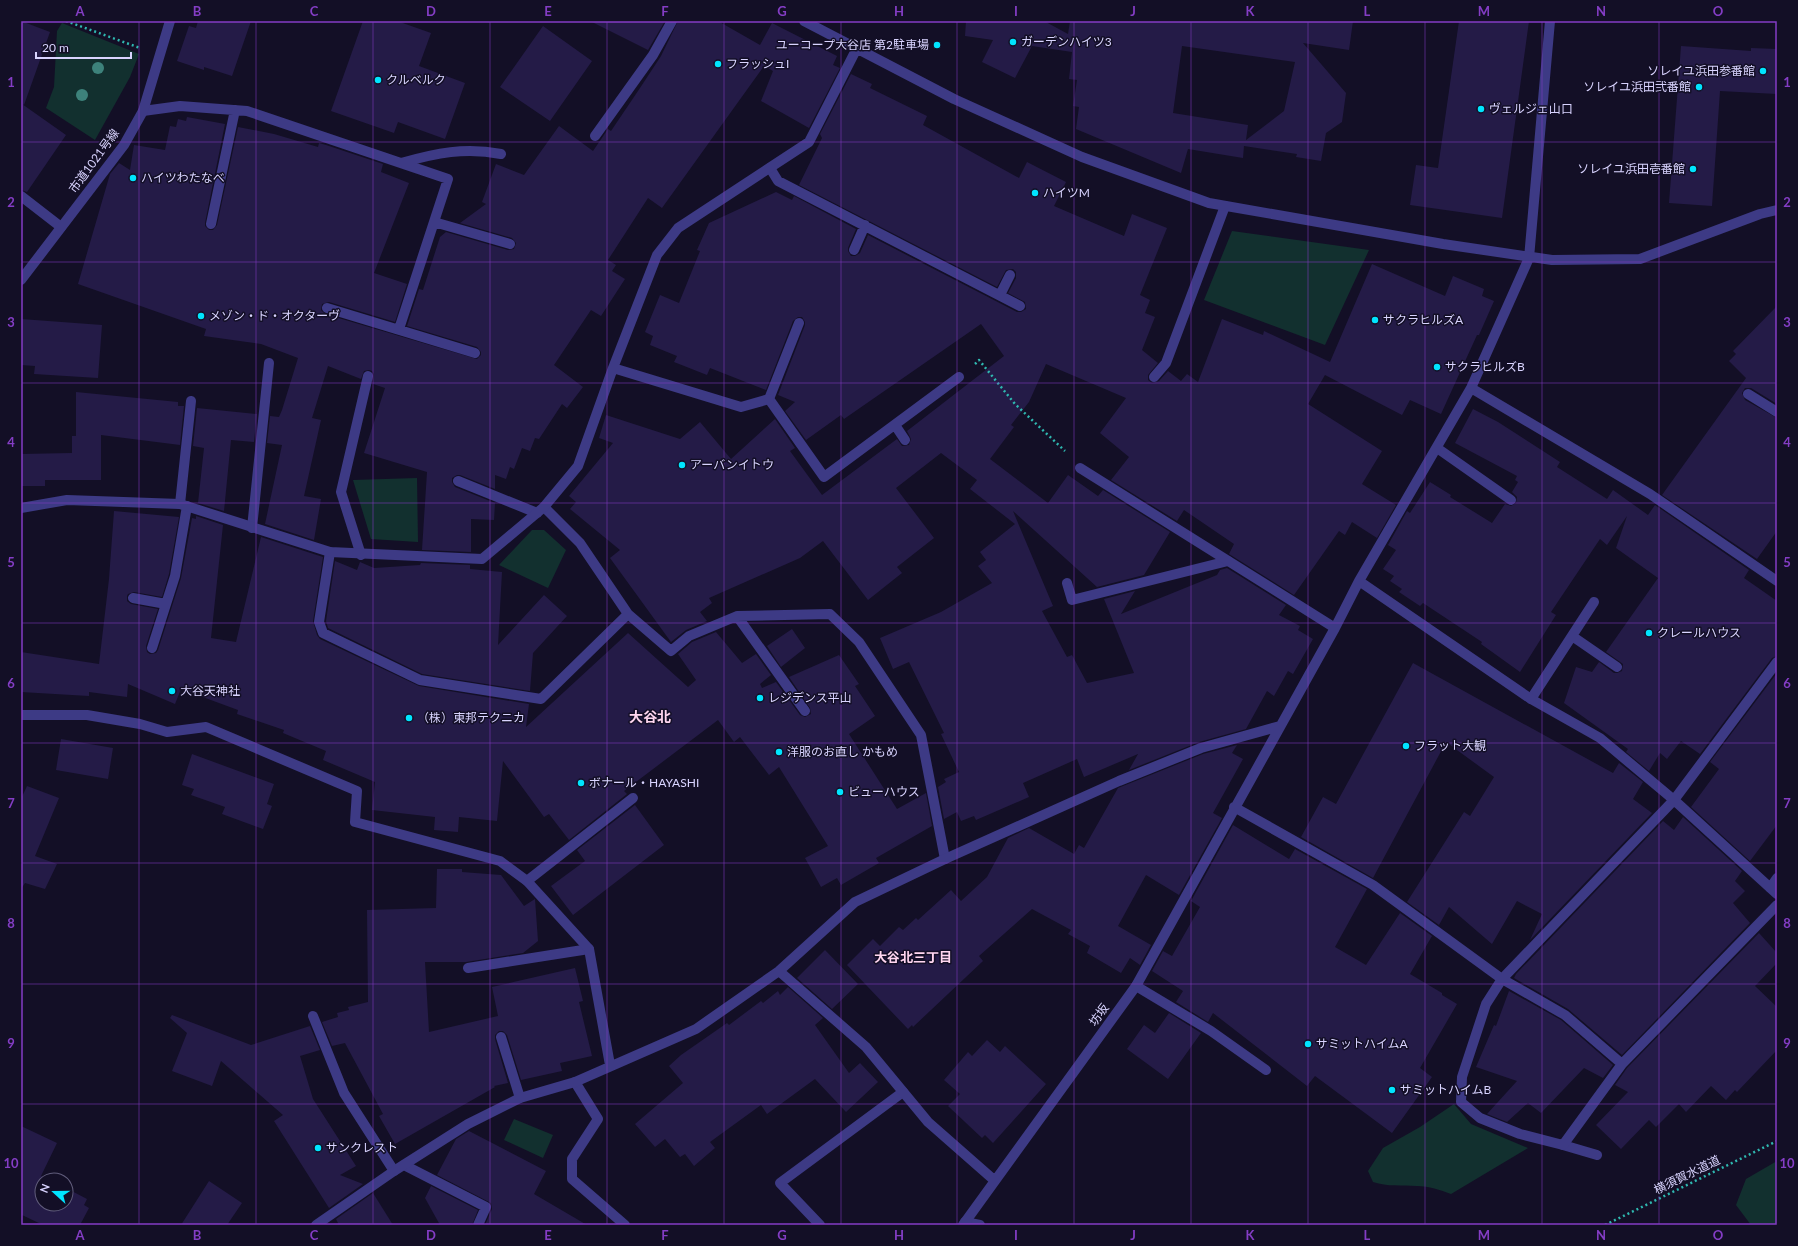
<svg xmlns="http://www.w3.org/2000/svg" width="1798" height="1246" viewBox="0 0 1798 1246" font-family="Lato,'Noto Sans JP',sans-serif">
  <rect width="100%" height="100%" fill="#130f26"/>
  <!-- green -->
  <path fill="#12302f" d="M62 23 139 54 130 77 95 140 46 108 54 87 57 31Z
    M1232 231 1369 250 1325 345 1204 300Z
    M417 478 418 542 371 539 353 480Z
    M532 530H544L566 550 548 588 499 565Z
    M1454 1104 1471 1124 1528 1148 1451 1194C1440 1190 1429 1186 1417 1186 1401 1185 1388 1187 1373 1182L1368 1171 1383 1148 1420 1127Z
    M514 1119 553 1135 543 1158 504 1140Z
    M1777 1161V1225H1751L1736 1205 1746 1179Z"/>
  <!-- building -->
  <path fill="#241b47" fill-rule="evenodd" d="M21 21 50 32 24 105 22 104 66 135 27 192 21 190Z
    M198 21H251L232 76 204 67V70L177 61 189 26 196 28Z
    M363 21H397L431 33 419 66 465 83 445 139 398 122 394 133 331 111Z
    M590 21H665L648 50Z
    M678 21H718L760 45 772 23 837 56 833 65 840 68 809 128 761 101 773 71 764 66 662 208 648 198 608 260 616 265 612 271 625 279 601 316 591 310 554 365 583 387 567 408 562 404 539 439 535 438 530 451 522 448 514 469 510 467 506 479 495 475V489L460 475H457L452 478V482L455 487 495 503 494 520 471 519V552L422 550 427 472 364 453 385 388 373 384 374 374 372 371 369 370 364 371 361 379 328 366 312 418 321 420 304 496 321 499 314 540 265 524 282 445 267 443 270 416 279 417 282 410 298 358 261 344 204 336 206 329 78 284 110 174 119 163 130 170 134 145 165 150 170 126 176 127 178 119 186 121 187 117 225 124 205 223V226L209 230H213L217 225 238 127 274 134 318 147 319 143 326 145 383 164 381 172 409 183 374 273 407 284 395 322 329 302 322 304 321 310 325 314 477 359 481 355V352L477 347 407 326 419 289 423 290 440 237 446 232 508 250 514 249 516 243 512 238 460 223 486 204 482 202 496 164 524 175 559 126 593 151 608 129 611 131 640 88 661 56Z
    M966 21H1044L1068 34 1070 21H1353L1349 50 1303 43 1346 93 1342 122 1326 133 1321 161 1296 157 1297 154 1244 146 1243 158 1188 149 1181 173 1076 129 1079 107 1073 106 1077 80 1069 79 1072 52 1032 46 1015 78 982 62 993 40 965 36ZM1182 46 1295 62 1284 111 1246 140 1248 125 1173 113Z
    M1459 21H1529L1502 218 1410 205 1416 165 1438 168Z
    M543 26 592 61 550 121 500 87Z
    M1681 46 1751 51V48L1777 49V94L1720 91 1712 206 1669 203Z
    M851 74 872 84 870 88 927 116 923 125 1019 178 1027 162 1066 182 1054 206 1124 236 1132 214 1167 228 1140 295 1150 300 1145 313 1155 317 1142 350 1158 363 1148 375V380L1152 383 1159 381 1168 371 1181 381 1187 374 1198 382 1222 319 1263 335 1264 331 1330 362 1372 264 1445 296 1453 276 1484 289 1482 296 1494 301 1479 335H1477L1441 414 1410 400 1402 415 1325 375 1308 404 1382 451 1362 484 1396 505 1377 538 1352 522 1345 535 1339 531 1294 595 1229 554 1234 544 1184 510 1177 521 1111 480 1129 457 1100 433 1126 398 1046 364 1029 402 1011 425 1014 427 990 459 1048 503 1068 475 1098 496 1103 490 1170 532 1144 575 1097 587 1013 511 1053 606 1042 611 1067 657 1072 655 1087 683 1134 673 1104 599 1135 591 1121 614 1217 575 1220 570 1227 568 1286 605 1279 615 1300 626 1298 630 1313 639 1293 674 1288 671 1274 696 1267 691 1246 729 1199 742 1129 770 1138 754 1084 777 1077 759 1023 783 1029 797 976 820 974 816 961 821 957 812 944 819 938 787 946 782 944 779 959 772 941 734 944 733 909 662 893 669 880 638 941 612 992 583 978 566 986 560 980 552 1015 524 970 489 977 480 941 453 896 488 934 538 897 567 902 573 868 600 823 541 800 558 709 598 712 603 700 612 707 621 686 630 671 642 610 558 620 550 570 509 576 502 569 496 613 443 599 438 606 415 680 439 700 422 731 459 775 419 795 448 790 451 822 495 897 439 902 446 909 445 911 439 907 431 1004 356 981 324 844 419 841 415 806 440 785 411 795 402 778 395 805 325V322L802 317H798L793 321 766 390 710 368 707 375 674 362 677 356 650 345 653 336 645 332 660 295 679 303 700 251 697 250 709 223 776 192 792 200 794 196 856 229 848 248V251L851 256H855L860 253 868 235 1017 312H1021L1026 309 1025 302 1008 293 1016 278V272L1013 269 1006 270 997 287 799 185 822 138 820 134Z
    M1777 306V404L1751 388H1745L1742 393 1745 400 1777 418V531L1757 559 1662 495 1746 378 1729 361 1736 354 1733 351Z
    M21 319 102 325 98 378 34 374 35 366 21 365Z
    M76 392 178 402V406H184L180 445 101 435V480H45V486H21V454L72 453V436H76Z
    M197 408 257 414 254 442 231 440 224 511 198 503 204 448 193 446Z
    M1473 409 1498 422 1560 462 1557 467 1607 499 1613 490 1648 515 1655 505 1749 570 1744 578 1777 601V656L1772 658 1700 754 1681 741 1667 759 1660 753 1649 771 1626 752 1628 749 1564 703 1576 667 1592 672 1599 662 1614 673H1617L1622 671 1623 664 1606 652 1658 578 1616 548 1627 516 1607 545 1600 539 1551 612 1556 615 1520 672 1481 644 1482 642 1423 603 1420 606 1399 592 1402 589 1390 581 1394 576 1383 569 1396 550 1388 545 1407 511 1410 513 1430 482 1451 495 1450 497 1492 523 1505 504 1511 506 1516 503 1517 497 1512 492 1518 482 1515 480 1517 476 1455 443Z
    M114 511 179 517 169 574 162 597 134 592 128 594 127 596V601L131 604 158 609 146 646 147 652 150 654 156 653 158 650 181 578 192 518 196 519V516L223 525 211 638 236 642 261 537 323 557 313 621 317 635 320 639 419 686 529 704 526 727 628 633 688 687 696 680 678 654 692 642 716 632 742 663 756 654 771 675 760 684 762 688 776 682 800 715 805 717 811 714 810 708 789 677 839 655 859 684 855 686 875 716 849 734 897 809 926 793 932 826 876 858 879 863 841 885 837 878 821 887 805 858 828 846 779 767 769 775 740 737 734 742 718 720 624 791 627 794 569 840 549 814 544 817 503 761 497 821 459 817 458 832 434 830 435 817 372 810 375 782 323 760 326 751 283 733 284 730 237 714 238 710 181 689 175 704 128 684 127 697 89 692V696L21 692V652L99 664 109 579Z
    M335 561 357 570 360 562 374 568 420 565 421 563 470 565V569L502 572 498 645 544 595 567 616 533 653 530 691 422 674 328 628 326 621Z
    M792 629 805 648 781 667 767 646Z
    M1413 663 1613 773 1619 763 1643 782 1633 799 1652 813 1530 940 1542 914 1517 901 1492 944 1449 907 1439 925 1407 902 1464 812 1470 816 1494 777 1446 742 1373 878 1301 837 1323 797 1336 804Z
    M1777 673V825L1750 861 1691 807 1719 769 1710 762Z
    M61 739 113 748 108 779 56 770Z
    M1237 745 1232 753 1243 759 1213 813 1222 818 1179 895 1146 875 1118 926 1151 945 1140 965 1130 958 1121 973 1087 953 1090 946 1068 934 1071 930 1032 909 979 956 983 961 913 1027 912 1025 908 1029 847 965 873 939 880 946 899 927 903 930 916 918 918 920 951 890 961 901 987 877 1008 838 1029 828 1074 854 1079 845 1084 848 1118 788 1203 754Z
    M192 754 274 784 267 804 272 806 263 829 222 814 225 807 191 795 194 789 182 785Z
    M27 786 59 798 35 856 57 864 45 889 25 883 21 889V799Z
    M635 805 664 845 573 915 551 886 585 861 577 850Z
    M1683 817 1742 871 1735 881 1745 891 1733 903 1750 923 1622 1055 1568 1009 1514 978 1516 974 1663 821 1674 830Z
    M1233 825 1289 859 1295 849 1367 889 1335 947 1366 965 1400 913 1432 936 1410 974 1442 993V995L1457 1004 1420 1068 1432 1077 1392 1133 1315 1076 1307 1086 1213 1013 1208 1022 1176 1002 1183 991 1152 971 1163 951 1172 956 1200 907 1191 901Z
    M437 869H462V872L501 875 524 906 535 899 538 941 523 953 466 962H425L429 1032 498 1016 492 987 575 968 583 1001 579 1002 592 1056 560 1063 562 1071 521 1080 507 1035 503 1031H499L495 1035V1039L508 1083 494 1086 495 1087 395 1144 379 1116 383 1114 345 1043 332 1046 322 1022 338 1017 337 1013 349 1010 348 1007 368 1002 367 910 436 908Z
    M1759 933 1777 953V963L1755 986 1777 1007V1050L1737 1092 1735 1090 1726 1100 1711 1086 1686 1112 1679 1104 1656 1127 1649 1120 1621 1149 1596 1125 1628 1092 1615 1085 1627 1068Z
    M825 950 858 984 832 1009 797 978Z
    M788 987 823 1018 815 1025 849 1073 860 1063 878 1082 846 1112 815 1079 767 1114 761 1105 710 1142 715 1148 694 1166 685 1154 680 1157 665 1139 655 1147 635 1124 683 1083 669 1066 681 1055 727 1023 729 1025 761 1001 763 1003 778 991 780 995Z
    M1509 991 1561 1020 1613 1065 1603 1078 1584 1068 1541 1113 1528 1103 1507 1122 1487 1114 1517 1081 1476 1067 1494 1025 1496 1026Z
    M1169 1013 1201 1033 1168 1079 1127 1049 1144 1025 1155 1033Z
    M172 1015 251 1045 310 1026 320 1050 300 1056 313 1099 356 1166 340 1175 363 1184 329 1208 274 1121 283 1115 221 1061 212 1086 172 1071 187 1033 170 1018Z
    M987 1040 1000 1052 1005 1046 1046 1084 993 1143 985 1135 982 1138 948 1106 960 1094 944 1080 968 1052 972 1056Z
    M21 1126 57 1143 41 1176 50 1180H42V1204H66V1188L87 1199 84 1205 89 1208 80 1225H43L22 1215 21 1218Z
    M469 1131 546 1171 534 1194 587 1225H485L492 1209 491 1203 437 1175 456 1139Z
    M209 1181 242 1203 227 1225H181Z
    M431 1186 478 1210 472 1225H440L425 1198Z
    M373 1193 393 1225H339L336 1219Z"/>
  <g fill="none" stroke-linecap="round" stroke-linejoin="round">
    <!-- path -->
    <path stroke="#2fb8b0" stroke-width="2.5" stroke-dasharray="2 3" stroke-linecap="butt" d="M66 21 140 48
      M975 364 979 360 1015 404 1065 451
      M1605 1225 1777 1141"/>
    <!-- service -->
    <path stroke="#3d3a85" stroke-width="10" d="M143 111 180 106 247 111 448 179 399 329
      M595 136 653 55 672 21
      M401 163C436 153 465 147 501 154
      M770 168 778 181 1020 306
      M21 196 61 227
      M434 222 510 244
      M211 224 235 110
      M854 250 865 225
      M1529 258 1550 21
      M1000 295 1010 275
      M327 308 475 353
      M799 323 769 399 824 477 959 377
      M1154 377 1166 363 1225 206
      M895 425 905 440
      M1437 448 1511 500
      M458 481 537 513
      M180 504 191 401
      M544 507 580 543 628 614 671 651 689 636 737 616 830 614 859 642 921 735 945 859
      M252 528 269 363
      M330 552 319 622 323 633 420 680 541 699 628 614
      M361 555 341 492 368 376
      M1067 583 1072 600 1228 561
      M133 598 166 604
      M737 616 805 711
      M1572 636 1617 667
      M152 648 175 576 187 506
      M1531 699 1594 602
      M527 881 633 798
      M468 968 589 949
      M1136 986 1211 1031 1266 1070
      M313 1016 344 1093 394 1171
      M501 1037 520 1098
      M575 1082 598 1119 572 1159V1179L625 1225
      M1563 1145 1597 1155
      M404 1165 486 1207 478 1225
      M965 1222 980 1225
      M820 1225 780 1183 903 1092"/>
    <!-- minor -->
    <path stroke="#3d3a85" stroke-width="10" d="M804 21 954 99 1082 157 1209 203 1443 244 1552 260 1640 259 1760 214 1777 210
      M613 368 741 407 769 399
      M1471 388 1650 494 1777 581
      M1748 394 1777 412
      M1080 468 1335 628
      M21 508 67 500 180 504 330 552 482 559 544 507 578 466 613 368 657 255 678 228 809 142 857 48
      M1359 581 1531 699 1600 738 1674 800 1777 894
      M1777 662 1674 800 1502 979 1486 1004 1462 1077 1461 1102 1480 1118 1520 1134 1563 1145 1622 1064 1777 905
      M21 715H87L140 724 167 732 206 727 357 791 355 822 500 861 527 881 589 949 610 1065
      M1234 807 1373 885 1502 979 1565 1015 1622 1064
      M1770 888 1777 878
      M779 971 866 1047 928 1122 994 1180
      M316 1225 394 1171 468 1124 520 1098 575 1082 696 1029 779 971 855 902 945 859 1119 781 1201 748 1280 726
      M963 1225 1136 986 1335 628 1359 581 1471 388 1529 258"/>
    <!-- tertiary -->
    <path stroke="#3d3a85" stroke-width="10" d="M21 280 124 145 143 111 170 21"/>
  </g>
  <!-- trees -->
  <g fill="#3d827b">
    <circle cx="98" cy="68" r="6"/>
    <circle cx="82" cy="95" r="6"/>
  </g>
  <!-- grid -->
  <path fill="none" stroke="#843dc5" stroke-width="1" stroke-opacity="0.55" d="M139 21V1225M256 21V1225M373 21V1225M490 21V1225M607 21V1225M724 21V1225M841 21V1225M957 21V1225M1074 21V1225M1191 21V1225M1308 21V1225M1425 21V1225M1542 21V1225M1659 21V1225M21 142H1777M21 262H1777M21 383H1777M21 503H1777M21 623H1777M21 743H1777M21 863H1777M21 984H1777M21 1104H1777"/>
  <!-- markers -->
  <g fill="#00e5ff" stroke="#130f26" stroke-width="1.5">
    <circle cx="1013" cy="42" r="4"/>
    <circle cx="937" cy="45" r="4"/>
    <circle cx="718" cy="64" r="4"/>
    <circle cx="1763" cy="71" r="4"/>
    <circle cx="378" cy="80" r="4"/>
    <circle cx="1699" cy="87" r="4"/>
    <circle cx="1481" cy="109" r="4"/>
    <circle cx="1693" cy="169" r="4"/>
    <circle cx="133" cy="178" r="4"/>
    <circle cx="1035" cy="193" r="4"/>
    <circle cx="201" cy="316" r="4"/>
    <circle cx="1375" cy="320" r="4"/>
    <circle cx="1437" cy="367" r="4"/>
    <circle cx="682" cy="465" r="4"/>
    <circle cx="1649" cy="633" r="4"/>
    <circle cx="172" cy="691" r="4"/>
    <circle cx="760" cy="698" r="4"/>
    <circle cx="409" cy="718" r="4"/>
    <circle cx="1406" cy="746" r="4"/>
    <circle cx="779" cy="752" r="4"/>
    <circle cx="581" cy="783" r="4"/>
    <circle cx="840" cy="792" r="4"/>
    <circle cx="1308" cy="1044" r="4"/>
    <circle cx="1392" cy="1090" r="4"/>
    <circle cx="318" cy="1148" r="4"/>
  </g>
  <g text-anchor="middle" stroke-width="3" stroke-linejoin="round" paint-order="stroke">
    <!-- poi labels -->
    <g font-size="12" fill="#d9d4ff" stroke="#130f26" text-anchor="start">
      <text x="1021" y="46">ガーデンハイツ3</text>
      <text x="929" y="49" text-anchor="end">ユーコープ大谷店 第2駐車場</text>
      <text x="726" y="68">フラッシュI</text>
      <text x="1755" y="75" text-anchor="end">ソレイユ浜田参番館</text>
      <text x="386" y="84">クルベルク</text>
      <text x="1691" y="91" text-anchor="end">ソレイユ浜田弐番館</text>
      <text x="1489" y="113">ヴェルジェ山口</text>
      <text x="1685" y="173" text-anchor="end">ソレイユ浜田壱番館</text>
      <text x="141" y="182">ハイツわたなべ</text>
      <text x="1043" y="197">ハイツM</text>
      <text x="209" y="320">メゾン・ド・オクターヴ</text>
      <text x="1383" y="324">サクラヒルズA</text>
      <text x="1445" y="371">サクラヒルズB</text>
      <text x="690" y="469">アーバンイトウ</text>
      <text x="1657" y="637">クレールハウス</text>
      <text x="180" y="695">大谷天神社</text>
      <text x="768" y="702">レジデンス平山</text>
      <text x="417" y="722">（株）東邦テクニカ</text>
      <text x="1414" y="750">フラット大観</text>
      <text x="787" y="756">洋服のお直し かもめ</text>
      <text x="589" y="787">ボナール・HAYASHI</text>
      <text x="848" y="796">ビューハウス</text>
      <text x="1316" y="1048">サミットハイムA</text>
      <text x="1400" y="1094">サミットハイムB</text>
      <text x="326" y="1152">サンクレスト</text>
    </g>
    <!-- street labels -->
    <g font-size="12" fill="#d9d4ff" stroke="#130f26">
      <text transform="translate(94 161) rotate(-54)" y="4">市道1021号線</text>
      <text transform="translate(1099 1015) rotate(-54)" y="4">坊坂</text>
      <text transform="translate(1687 1175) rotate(-26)" y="4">横須賀水道道</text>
    </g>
    <!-- neighbourhood labels -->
    <g font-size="13" font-weight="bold" fill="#ffd6f0" stroke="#130f26">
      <text x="913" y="962">大谷北三丁目</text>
    </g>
    <!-- quarter labels -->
    <g font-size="14" font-weight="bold" fill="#ffd6f0" stroke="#130f26">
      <text x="650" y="722">大谷北</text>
    </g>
  </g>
  <!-- border -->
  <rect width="1798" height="1246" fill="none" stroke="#130f26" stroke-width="44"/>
  <!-- north arrow -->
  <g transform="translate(54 1192) rotate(291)"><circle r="19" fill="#130f26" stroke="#625e7d"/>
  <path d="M0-3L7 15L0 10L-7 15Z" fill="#00e5ff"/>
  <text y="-6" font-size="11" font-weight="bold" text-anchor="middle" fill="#d9d4ff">N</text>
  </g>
  <!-- scale -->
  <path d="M36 52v6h95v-6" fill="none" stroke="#d9d4ff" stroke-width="2"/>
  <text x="42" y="52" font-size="12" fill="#d9d4ff" stroke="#130f26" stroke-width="3" paint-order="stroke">20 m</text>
  <rect x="22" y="22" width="1754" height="1202" fill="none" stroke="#843dc5" stroke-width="1.5"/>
  <g font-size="13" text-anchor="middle" font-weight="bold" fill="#843dc5">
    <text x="80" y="16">A</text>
    <text x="197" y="16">B</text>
    <text x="314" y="16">C</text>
    <text x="431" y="16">D</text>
    <text x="548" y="16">E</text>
    <text x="665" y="16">F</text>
    <text x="782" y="16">G</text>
    <text x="899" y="16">H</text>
    <text x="1016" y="16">I</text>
    <text x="1133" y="16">J</text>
    <text x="1250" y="16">K</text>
    <text x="1367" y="16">L</text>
    <text x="1484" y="16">M</text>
    <text x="1601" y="16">N</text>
    <text x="1718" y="16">O</text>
    <text x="11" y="87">1</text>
    <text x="1787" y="87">1</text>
    <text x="11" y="207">2</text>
    <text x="1787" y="207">2</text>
    <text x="11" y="327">3</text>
    <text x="1787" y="327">3</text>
    <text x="11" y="447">4</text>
    <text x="1787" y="447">4</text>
    <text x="11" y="567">5</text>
    <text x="1787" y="567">5</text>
    <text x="11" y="688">6</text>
    <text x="1787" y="688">6</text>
    <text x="11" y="808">7</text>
    <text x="1787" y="808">7</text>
    <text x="11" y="928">8</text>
    <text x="1787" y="928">8</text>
    <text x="11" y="1048">9</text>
    <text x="1787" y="1048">9</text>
    <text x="11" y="1168">10</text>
    <text x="1787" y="1168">10</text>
    <text x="80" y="1240">A</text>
    <text x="197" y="1240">B</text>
    <text x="314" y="1240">C</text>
    <text x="431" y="1240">D</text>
    <text x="548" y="1240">E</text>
    <text x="665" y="1240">F</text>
    <text x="782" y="1240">G</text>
    <text x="899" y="1240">H</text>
    <text x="1016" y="1240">I</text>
    <text x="1133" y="1240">J</text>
    <text x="1250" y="1240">K</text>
    <text x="1367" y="1240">L</text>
    <text x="1484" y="1240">M</text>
    <text x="1601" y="1240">N</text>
    <text x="1718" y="1240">O</text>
  </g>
</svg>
